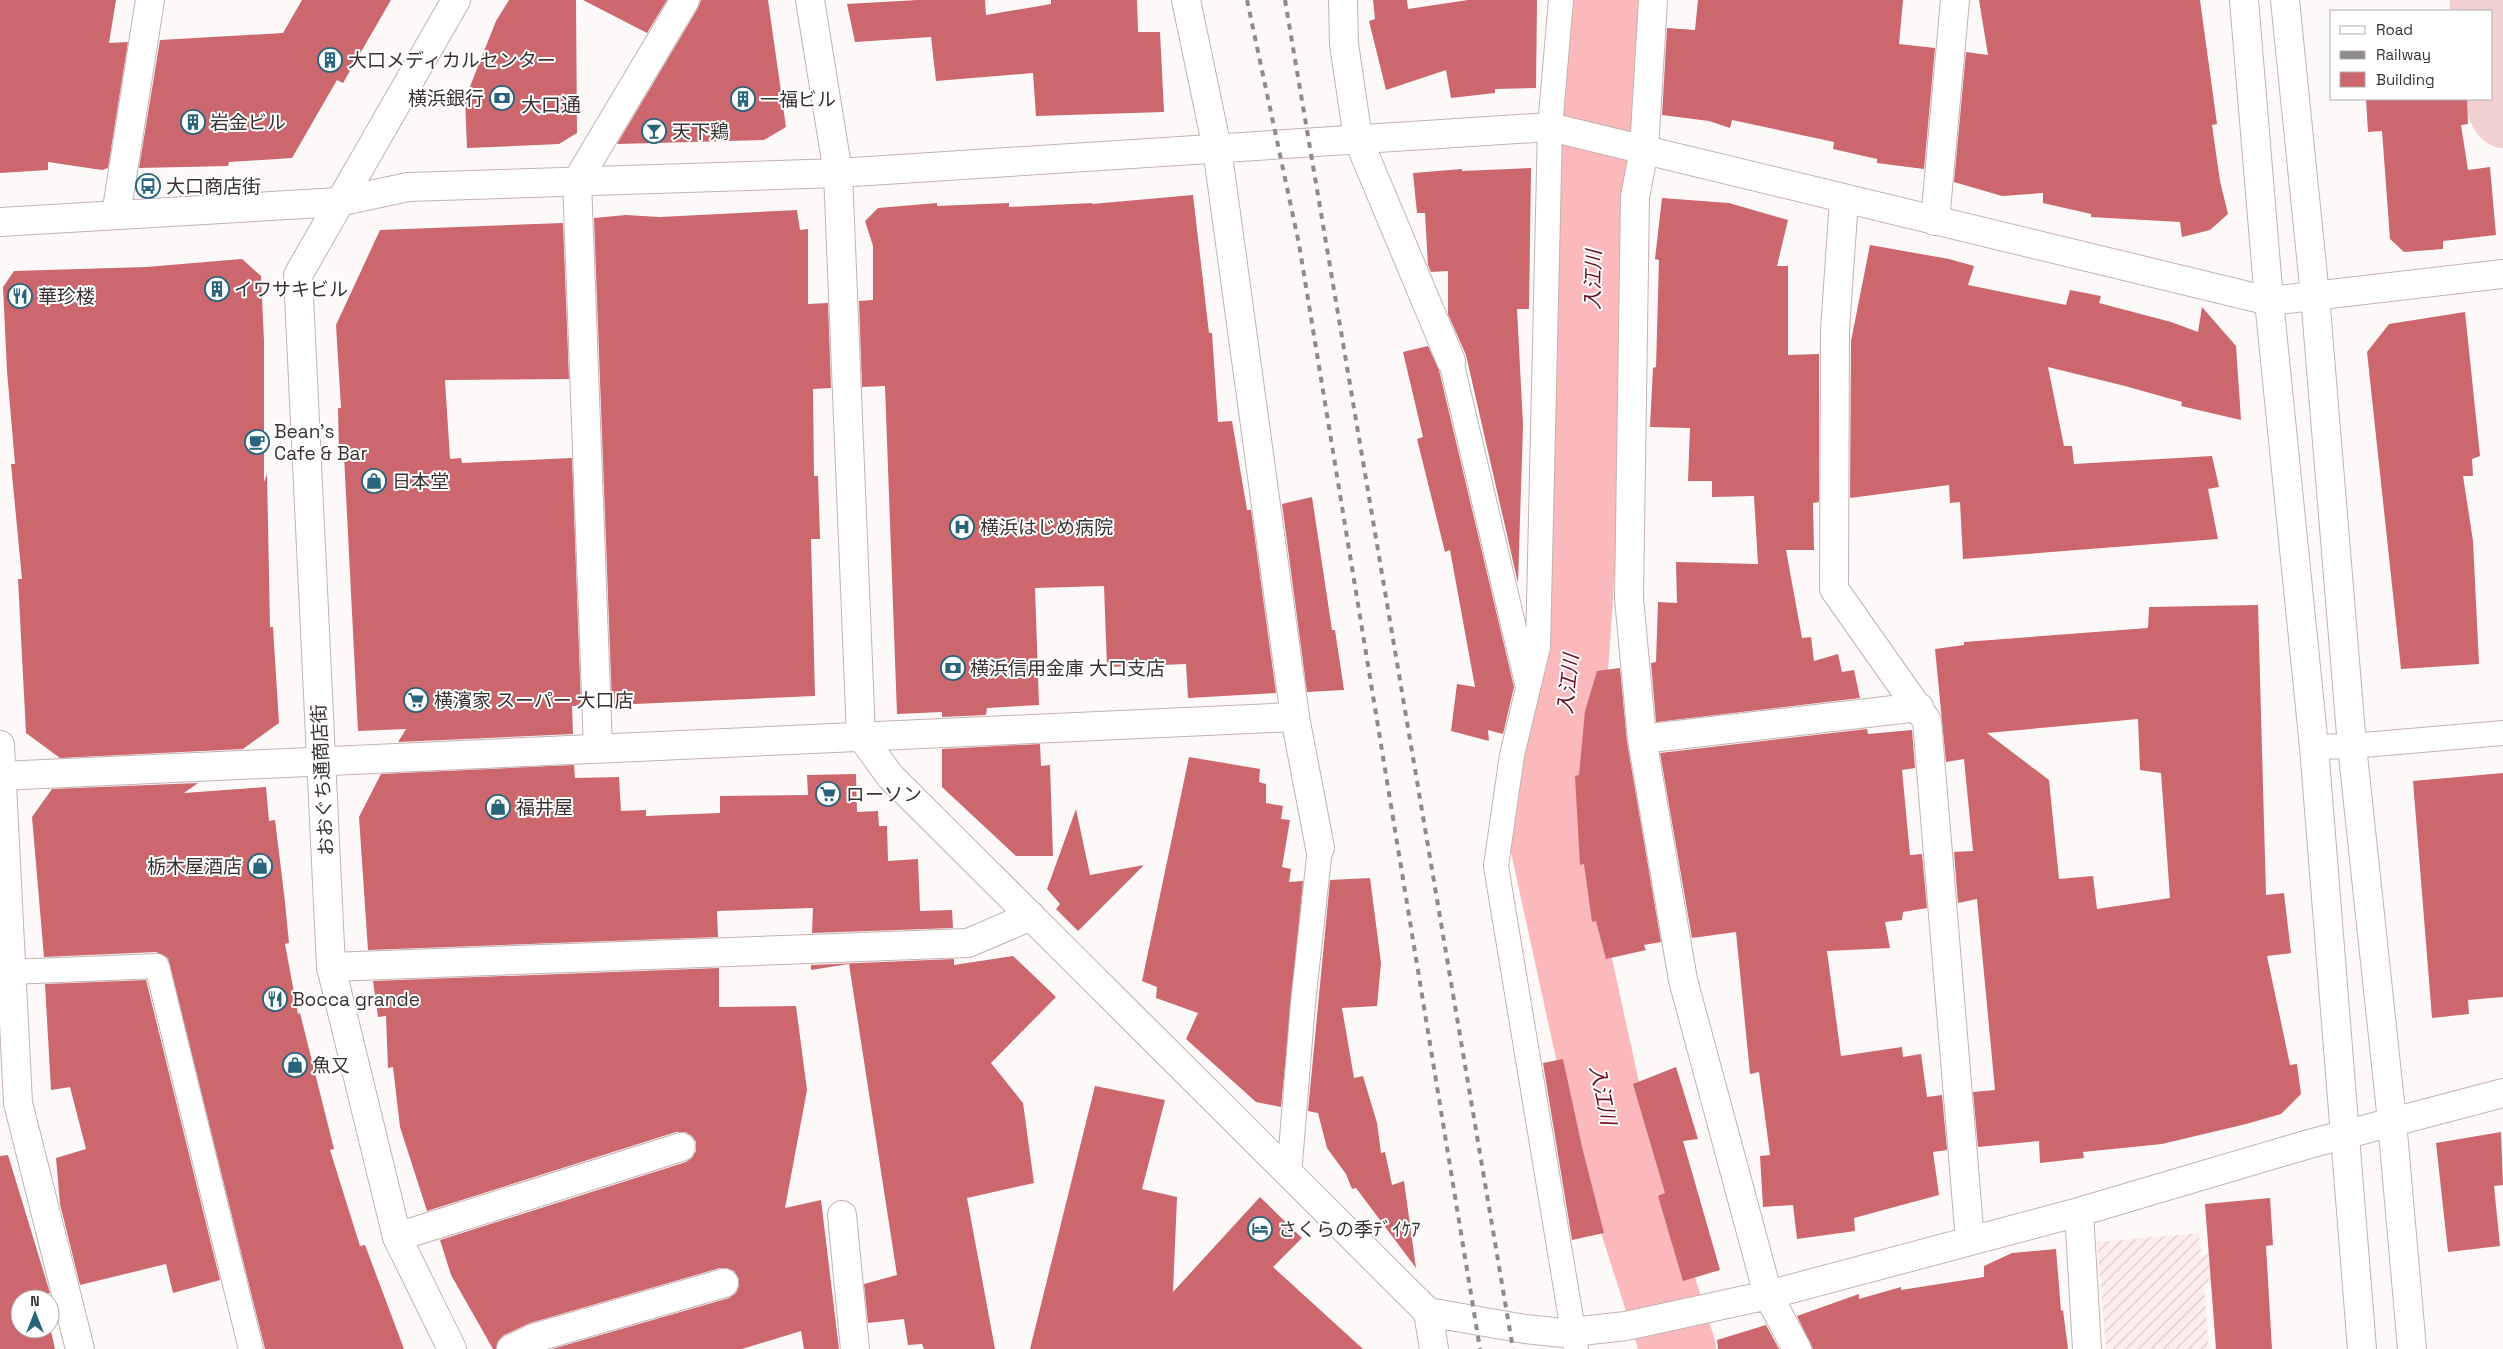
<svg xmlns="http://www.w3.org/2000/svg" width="2503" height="1349" viewBox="0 0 2503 1349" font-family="'Space Grotesk','Noto Sans JP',sans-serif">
  <defs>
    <pattern id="industrial-furrows" width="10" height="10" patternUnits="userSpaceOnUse" patternTransform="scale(1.25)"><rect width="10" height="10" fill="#ffeded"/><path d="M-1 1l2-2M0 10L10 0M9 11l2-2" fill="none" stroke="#dbcccc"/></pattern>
  </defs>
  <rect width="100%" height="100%" fill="#fdf9f9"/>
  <!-- industrial -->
  <path fill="url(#industrial-furrows)" d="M2199 1233 2201 1255 2210 1254 2213 1284H2204L2209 1349H2106L2097 1242Z"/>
  <!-- green -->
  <path fill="#f3d0d0" d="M2450 0H2503V148C2478 148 2468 118 2461 99H2492V11H2450Z"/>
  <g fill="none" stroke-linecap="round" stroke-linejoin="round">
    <!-- river -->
    <path stroke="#fbb9bb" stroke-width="76" d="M1600 0 1592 348 1568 700 1543 821 1616 1155 1678 1349"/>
  </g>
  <!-- building -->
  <path fill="#cb676d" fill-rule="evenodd" d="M0 0H116L109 43 128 42 108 168 102 170 48 162V170L0 173Z
    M302 0H391L343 83 337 80 292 158 229 162 228 166 139 168 160 40 283 33Z
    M509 0H576L577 133 559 144 467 148 465 99 496 21Z
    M583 0H667L647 33Z
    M701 0H768L786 127 764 140 617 144 698 8Z
    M918 0H985L986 15 1051 4V0H1137L1138 32H1160L1164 112 1036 116 1033 73 936 81 931 37 855 42 847 4Z
    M1373 0H1407L1408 9 1468 0H1537L1536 88 1495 89V93L1451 98 1446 70 1386 90 1369 21 1375 19Z
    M1698 0H1903L1899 44 1935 48 1924 169 1877 163V159L1833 149 1834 142 1732 120 1730 128 1709 121 1662 115 1667 28 1695 30Z
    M1979 0H2200L2217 124 2212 125 2220 181 2228 214 2210 230 2182 237 2180 222 2091 217V214L2043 203V193L2002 196 1954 182 1966 52 1988 55Z
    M2366 99H2467L2468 124 2461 125 2468 170 2490 167 2496 235 2443 241V249L2404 252 2390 239 2382 131 2368 132Z
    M1531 168 1529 309H1517L1523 425 1518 583 1466 355 1448 314V271L1431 272 1428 265 1425 213H1417L1413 173 1462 169V171Z
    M1193 195 1209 333H1212L1218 422 1232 421 1247 510H1251L1276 693 1188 698 1186 664 1107 667 1104 586 1035 588 1039 705 987 708 986 715 942 717V712L897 714 885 386 862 387 859 301 873 300V246L865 221 878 208 937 203V206L1009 203V207L1092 203V204Z
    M1662 198 1729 203 1788 220 1777 266H1788V355L1819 354V502L1813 503 1814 550H1786L1802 638 1811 637 1814 661 1838 654 1842 672 1854 670 1860 698 1656 722 1651 663 1656 662 1658 602 1677 603 1676 562 1758 564 1754 496 1712 497V481H1688L1690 428 1650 427 1653 368 1656 367 1659 260 1655 259Z
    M797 210 800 230 808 229V304L828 303 831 388 813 389 814 476H818L820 539H811L815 696 612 705 594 218 626 215 660 217Z
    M563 223 569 379 445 380 450 459 461 458 462 463 572 458 581 706H572L573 734 398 742 406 729 358 731 344 455H339L338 408H341L336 325 380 230Z
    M1870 245 1949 259 1974 266 1968 285 2066 305 2070 290 2101 296 2099 303 2171 322 2198 332 2202 307 2236 346 2241 420 2181 406 2182 402 2125 386 2048 367 2064 446H2072L2074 464 2212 456 2219 487 2208 489 2218 539 1963 559 1960 502 1950 503 1949 485 1850 498 1851 341Z
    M242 259 261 276 264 341V482L267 474 270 627H273L279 723 243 749 60 758 26 733 18 579H22L11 464H15L7 371 3 287 14 271 146 267Z
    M2465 312 2480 456 2472 459 2473 476H2463L2473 541 2479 664 2401 669 2367 352 2389 324Z
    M1428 346 1439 370 1514 687 1503 734 1488 730 1489 741 1451 731 1457 684 1475 687 1450 550 1445 552 1417 439 1423 437 1403 352Z
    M1312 497 1332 630H1335L1344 690 1307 692 1282 504Z
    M2258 605 2266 895 2284 893 2291 953 2267 956 2290 1065 2297 1064 2301 1094 2281 1114 2246 1124 2162 1144 2083 1152 2084 1158 2040 1163 2039 1141 1978 1147 1973 1092 1995 1090 1977 899 1958 903 1954 852 1973 851 1964 759 1946 762 1935 649 1964 645V642L2148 628 2149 607ZM2138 719 2140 770 2161 773 2170 898 2097 909 2093 876 2059 879 2049 780 1987 733Z
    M1620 668 1627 742 1661 942 1644 945 1646 950 1606 959 1596 921 1592 922 1584 864 1580 865 1575 776 1579 775 1585 711 1597 671Z
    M1867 729 1868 734 1912 730 1915 768 1902 770 1910 855 1922 854 1927 908 1903 912 1902 920 1885 922 1890 948 1827 951 1841 1056 1902 1047 1903 1057 1921 1054 1927 1097 1942 1095 1947 1150 1933 1152 1939 1195 1854 1218 1855 1231 1797 1239 1793 1205 1763 1207 1760 1156 1770 1155 1759 1072 1750 1074 1736 932 1692 938 1660 753Z
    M1040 744 1041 766 1050 765 1053 856H1016L942 787V749Z
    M1189 757 1260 769 1259 782 1266 784V803L1283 806 1281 819 1290 820 1282 867 1291 869 1289 882 1303 881 1281 1107 1256 1102 1186 1039 1198 1013 1156 998 1157 987 1142 981Z
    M574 765 575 778 619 777 621 811 646 810V816L720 813V796L808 795 807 775 856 774 857 812 878 811 879 826H887L888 861 918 859 920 911 952 910 953 928 812 933 813 908 717 911 718 937 368 950 359 817 381 774Z
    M2503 773V997L2468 1000 2469 1014 2432 1018 2413 781Z
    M198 783 184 793 266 787 269 821 275 820 285 902 289 943 285 944 298 1014 300 1013 334 1149 330 1150 360 1246 365 1245 404 1349H265L168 958 156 952 44 957 32 817 52 789Z
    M1076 809 1090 875 1144 865 1078 931 1056 909 1060 904 1047 889Z
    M1370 878 1381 963 1377 1006 1342 1008 1354 1078 1363 1076 1377 1123 1381 1153 1385 1152 1392 1185 1404 1181 1416 1268 1356 1188 1352 1189 1346 1174 1327 1148 1318 1113 1308 1111 1330 880Z
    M1013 956 1056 997 991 1063 1023 1103 1034 1183 967 1198 995 1349H924L922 1344 908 1345 904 1319 868 1323 864 1284 897 1275 849 964 811 970V965L954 959V965Z
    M719 968V1007L796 1006 807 1090 785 1208 821 1200 839 1349H804L801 1331 742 1349H552L729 1298 736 1293 739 1286V1279L734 1271 727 1268H720L530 1323 504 1335 498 1341 496 1349H493L451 1275 440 1240 686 1162 692 1158 696 1151V1142L692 1136 685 1132H676L427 1211 400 1127 393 1067 388 1068 386 1016 378 1017 373 981Z
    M146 980 220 1280 173 1293 166 1264 80 1285 60 1204 56 1158 86 1149 70 1087 51 1090 45 984Z
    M1563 1059 1582 1147 1604 1233 1572 1240 1543 1063Z
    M1676 1067 1698 1139 1683 1141 1720 1270 1683 1281 1658 1196 1665 1193 1633 1084Z
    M1095 1086 1165 1100 1142 1189 1177 1197 1173 1292 1260 1197 1302 1238 1273 1267 1363 1349H1030Z
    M2501 1132 2503 1185 2494 1186 2500 1246 2448 1252 2436 1143Z
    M8 1155 50 1293 42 1295 43 1299H20V1329H50V1327L55 1349H0V1156Z
    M2270 1198 2273 1245 2266 1246 2272 1349H2216L2205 1204Z
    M2056 1249 2061 1311 2063 1310 2068 1349H1813L1797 1316 1859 1294V1299L1901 1287V1290L1984 1277V1266L2012 1253Z
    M1766 1325 1779 1349H1718L1717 1340Z"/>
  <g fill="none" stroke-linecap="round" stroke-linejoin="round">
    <defs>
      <path id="service" d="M1561 0 1550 127 1538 647 1512 755 1496 866 1576 1349
        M1451 361 1527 683
        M2314 747 2352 746 2503 733
        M10 972 157 966 251 1349
        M1289 1175 1303 1003 1320 848"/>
      <path id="pedestrian" d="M842 1215 855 1349
        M397 1237 681 1147
        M511 1349 534 1338 724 1283"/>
      <path id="minor" d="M1186 0 1217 148 1295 717 1320 848
        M1343 0 1344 44 1358 139 1451 361
        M1653 0 1644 150 1635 197 1629 598 1642 739 1683 980 1768 1295 1797 1349
        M1844 199 1835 330 1834 589 1927 721 1970 1241
        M116 215 150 0
        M1935 221 1955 0
        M1642 739 1919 707
        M0 745 18 1103 80 1349
        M598 748 577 181 685 0
        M331 967 968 943 1031 916
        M2079 1212 2087 1349
        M1434 1349 1428 1312 1525 1329 1563 1333 1626 1326 1768 1295 2079 1212 2309 1144 2503 1093"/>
      <path id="tertiary" d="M810 0 838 173 861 736 890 776 1428 1312
        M2244 0 2269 301 2314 747 2362 1349
        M2285 0 2315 296 2352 746 2392 1121 2412 1349
        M0 222 338 202 408 187 838 173 1550 127 2269 301 2503 274
        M0 776 1295 717"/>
      <path id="secondary" d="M452 1349 397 1237 331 967 298 275 456 0"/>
    </defs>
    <!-- service casing -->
    <use href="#service" stroke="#c4b1b1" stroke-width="26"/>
    <!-- pedestrian casing -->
    <use href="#pedestrian" stroke="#c4b1b1" stroke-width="30"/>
    <!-- minor casing -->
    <use href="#minor" stroke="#c4b1b1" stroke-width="30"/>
    <!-- tertiary casing -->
    <use href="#tertiary" stroke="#c4b1b1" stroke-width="30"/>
    <!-- secondary casing -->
    <use href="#secondary" stroke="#c4b1b1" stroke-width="30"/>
    <!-- service -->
    <use href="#service" stroke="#fff" stroke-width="24"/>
    <!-- pedestrian -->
    <use href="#pedestrian" stroke="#fff" stroke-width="28"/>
    <!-- minor -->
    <use href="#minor" stroke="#fff" stroke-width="28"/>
    <!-- tertiary -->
    <use href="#tertiary" stroke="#fff" stroke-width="28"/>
    <!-- secondary -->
    <use href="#secondary" stroke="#fff" stroke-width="28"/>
    <!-- rail -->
    <path stroke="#908989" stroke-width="4" stroke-dasharray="6 6" stroke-linecap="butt" d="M1247 0 1299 244 1480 1349
      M1285 0 1513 1349"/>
  </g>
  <!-- icons -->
  <defs>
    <symbol id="building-ring" viewBox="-11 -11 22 22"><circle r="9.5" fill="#fff" stroke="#28647c" stroke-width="1.5"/><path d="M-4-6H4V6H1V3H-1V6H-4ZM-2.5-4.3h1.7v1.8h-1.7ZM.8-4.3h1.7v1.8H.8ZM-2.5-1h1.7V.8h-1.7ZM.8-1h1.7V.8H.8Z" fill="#28647c"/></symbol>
    <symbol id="bank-ring" viewBox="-11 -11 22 22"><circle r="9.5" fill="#fff" stroke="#28647c" stroke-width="1.5"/><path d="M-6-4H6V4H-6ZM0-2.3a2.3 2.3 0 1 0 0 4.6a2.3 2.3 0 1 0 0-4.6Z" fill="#28647c"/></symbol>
    <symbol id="bar-ring" viewBox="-11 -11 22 22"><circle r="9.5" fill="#fff" stroke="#28647c" stroke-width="1.5"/><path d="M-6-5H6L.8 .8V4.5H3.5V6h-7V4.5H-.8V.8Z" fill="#28647c"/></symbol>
    <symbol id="bus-ring" viewBox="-11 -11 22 22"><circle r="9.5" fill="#fff" stroke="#28647c" stroke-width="1.5"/><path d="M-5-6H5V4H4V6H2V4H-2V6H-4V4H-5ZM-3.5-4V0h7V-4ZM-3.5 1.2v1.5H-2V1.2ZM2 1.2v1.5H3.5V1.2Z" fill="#28647c"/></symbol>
    <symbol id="restaurant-ring" viewBox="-11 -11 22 22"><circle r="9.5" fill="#fff" stroke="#28647c" stroke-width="1.5"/><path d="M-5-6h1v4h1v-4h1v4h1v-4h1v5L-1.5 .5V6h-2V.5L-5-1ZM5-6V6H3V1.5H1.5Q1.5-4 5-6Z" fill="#28647c"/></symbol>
    <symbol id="cafe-ring" viewBox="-11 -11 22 22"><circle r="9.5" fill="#fff" stroke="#28647c" stroke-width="1.5"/><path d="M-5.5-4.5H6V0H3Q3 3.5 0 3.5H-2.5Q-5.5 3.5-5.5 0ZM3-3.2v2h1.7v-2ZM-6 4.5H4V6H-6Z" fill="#28647c"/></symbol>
    <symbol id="shop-ring" viewBox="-11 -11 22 22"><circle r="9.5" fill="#fff" stroke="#28647c" stroke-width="1.5"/><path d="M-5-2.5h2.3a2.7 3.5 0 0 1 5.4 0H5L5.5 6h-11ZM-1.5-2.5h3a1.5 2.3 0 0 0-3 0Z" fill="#28647c"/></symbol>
    <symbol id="hospital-ring" viewBox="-11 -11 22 22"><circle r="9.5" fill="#fff" stroke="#28647c" stroke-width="1.5"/><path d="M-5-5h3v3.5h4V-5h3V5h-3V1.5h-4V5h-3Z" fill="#28647c"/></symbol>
    <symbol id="supermarket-ring" viewBox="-11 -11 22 22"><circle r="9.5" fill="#fff" stroke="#28647c" stroke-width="1.5"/><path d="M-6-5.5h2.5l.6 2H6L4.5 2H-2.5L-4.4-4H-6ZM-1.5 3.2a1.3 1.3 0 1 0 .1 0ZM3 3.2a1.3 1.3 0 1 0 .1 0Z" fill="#28647c"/></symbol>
    <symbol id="hotel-ring" viewBox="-11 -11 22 22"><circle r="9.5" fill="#fff" stroke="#28647c" stroke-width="1.5"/><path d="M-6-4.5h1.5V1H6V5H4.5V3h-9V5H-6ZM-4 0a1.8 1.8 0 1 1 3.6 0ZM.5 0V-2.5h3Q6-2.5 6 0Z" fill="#28647c"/></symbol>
  </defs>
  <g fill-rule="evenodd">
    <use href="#building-ring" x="316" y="46" width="28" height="28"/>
    <use href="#bank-ring" x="488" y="84" width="28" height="28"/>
    <use href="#building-ring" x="729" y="85" width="28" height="28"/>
    <use href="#building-ring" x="179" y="108" width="28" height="28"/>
    <use href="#bar-ring" x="640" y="117" width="28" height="28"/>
    <use href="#bus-ring" x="134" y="172" width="28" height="28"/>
    <use href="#building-ring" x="203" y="275" width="28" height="28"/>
    <use href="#restaurant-ring" x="6" y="282" width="28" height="28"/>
    <use href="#cafe-ring" x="243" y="428" width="28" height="28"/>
    <use href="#shop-ring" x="360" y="467" width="28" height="28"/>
    <use href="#hospital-ring" x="948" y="513" width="28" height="28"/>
    <use href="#bank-ring" x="939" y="654" width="28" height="28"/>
    <use href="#supermarket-ring" x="402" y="686" width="28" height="28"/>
    <use href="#supermarket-ring" x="814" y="780" width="28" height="28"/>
    <use href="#shop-ring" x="484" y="793" width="28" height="28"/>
    <use href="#shop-ring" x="246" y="852" width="28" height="28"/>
    <use href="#restaurant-ring" x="261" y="985" width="28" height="28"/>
    <use href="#shop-ring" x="281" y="1051" width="28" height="28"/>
    <use href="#hotel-ring" x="1246" y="1215" width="28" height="28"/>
  </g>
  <g text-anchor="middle" stroke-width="4" stroke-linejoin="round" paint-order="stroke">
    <!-- poi labels -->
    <g font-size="19" fill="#3a3232" stroke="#fff" text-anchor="start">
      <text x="348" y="67">大口メディカルセンター</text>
      <text x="484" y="105" text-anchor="end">横浜銀行</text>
      <text x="760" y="106">一福ビル</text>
      <text x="210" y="129">岩金ビル</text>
      <text x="672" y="138">天下鶏</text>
      <text x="166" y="193">大口商店街</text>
      <text x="234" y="296">イワサキビル</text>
      <text x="38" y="303">華珍楼</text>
      <text x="274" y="438">Bean's<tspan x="274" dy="22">Cafe &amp; Bar</tspan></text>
      <text x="392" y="488">日本堂</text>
      <text x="980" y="534">横浜はじめ病院</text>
      <text x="970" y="675">横浜信用金庫 大口支店</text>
      <text x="434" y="707">横濱家 スーパー 大口店</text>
      <text x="846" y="801">ローソン</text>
      <text x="516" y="814">福井屋</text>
      <text x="242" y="873" text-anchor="end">栃木屋酒店</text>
      <text x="292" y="1006">Bocca grande</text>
      <text x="312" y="1072">魚又</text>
      <text x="1278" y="1236">さくらの季ﾃﾞｲｹｱ</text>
    </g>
    <!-- street labels -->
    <g font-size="19" fill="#3a3232" stroke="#fff">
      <text transform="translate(322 780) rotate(-93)" y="7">おおぐち通商店街</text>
    </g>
    <!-- neighbourhood labels -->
    <g font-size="20" fill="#3a3232" stroke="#fff">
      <text x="551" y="112">大口通</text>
    </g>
    <!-- water labels -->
    <g font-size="20" font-style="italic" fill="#6a0b1f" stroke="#fff">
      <text transform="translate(1593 280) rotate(-89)" y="7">入江川</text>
      <text transform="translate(1568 684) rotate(-84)" y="7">入江川</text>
      <text transform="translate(1603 1095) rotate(78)" y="7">入江川</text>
    </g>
  </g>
  <!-- legend -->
  <rect x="2330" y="10" width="162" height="90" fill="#ffffff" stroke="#b0adad"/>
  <rect x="2340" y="26" width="25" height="8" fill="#ffffff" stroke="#b0adad"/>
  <text x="2376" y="35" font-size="15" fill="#3a3232">Road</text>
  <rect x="2340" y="51" width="25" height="8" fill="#908989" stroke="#b0adad"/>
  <text x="2376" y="60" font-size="15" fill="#3a3232">Railway</text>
  <rect x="2340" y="72" width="25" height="15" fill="#cb676d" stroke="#b0adad"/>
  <text x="2376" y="85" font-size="15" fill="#3a3232">Building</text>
  <!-- north arrow -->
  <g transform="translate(35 1314)"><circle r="24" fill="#ffffff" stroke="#b0adad"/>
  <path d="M0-4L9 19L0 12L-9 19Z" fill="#28647c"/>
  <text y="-8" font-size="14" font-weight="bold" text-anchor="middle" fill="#3a3232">N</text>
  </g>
</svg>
